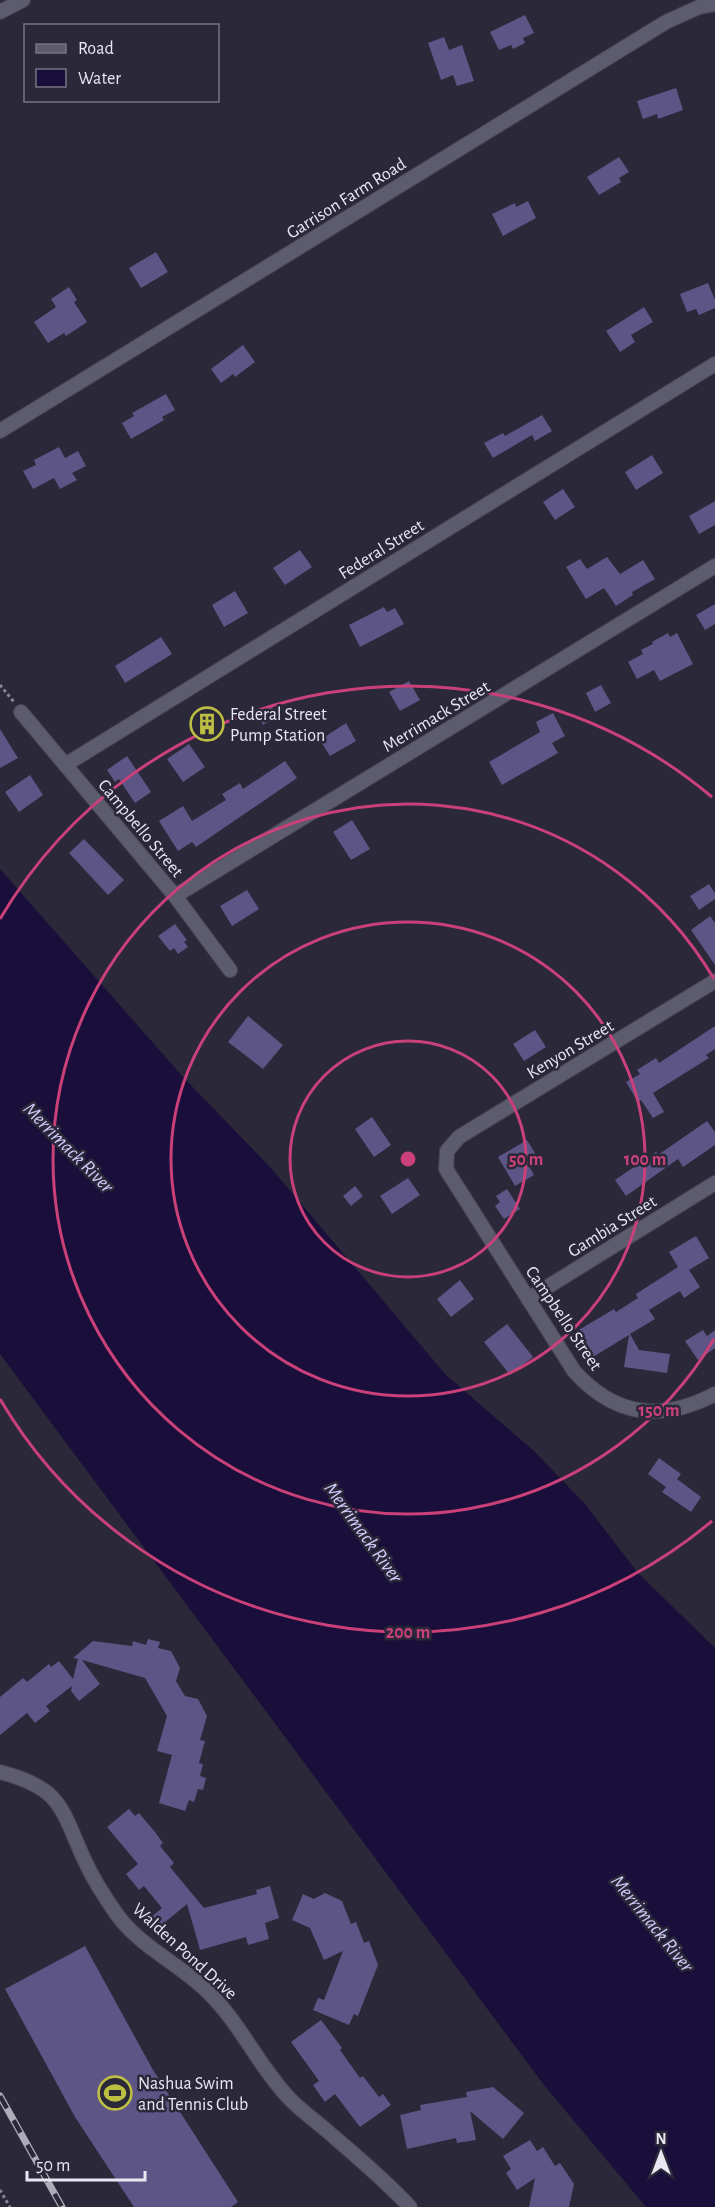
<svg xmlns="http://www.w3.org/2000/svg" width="715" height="2207" viewBox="0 0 715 2207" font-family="'Alegreya Sans',sans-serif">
  <rect width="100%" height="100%" fill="#2a2839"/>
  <!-- water -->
  <path fill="#1a0f3a" d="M0 869 183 1077 270 1167 446 1375 533 1450 585 1504 638 1573 715 1648V2207H646L544 2085 0 1354Z"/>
  <!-- building -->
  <path fill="#5d5586" d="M525 15 534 33 523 38 525 43 513 49 511 45 499 50 490 32Z
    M444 37 449 50 462 45 474 81 457 86 453 75 441 80 428 43Z
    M676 88 683 110 658 119 657 114 643 119 637 101Z
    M619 157 629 172 619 178 621 182 599 195 587 177Z
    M528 201 536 218 503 236 492 214 515 203 516 207Z
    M156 252 168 272 141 288 129 268Z
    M708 283 715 300V308L699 315 696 309 687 312 680 294Z
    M69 287 77 300 74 302 87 322 66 336 64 333 48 343 34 322 56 307 51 299Z
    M644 307 653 322 631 335 635 342 620 352 606 331Z
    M243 345 255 362 235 377 233 374 221 383 211 369Z
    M166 394 175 410 162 417 164 420 131 439 122 423 134 416 132 413Z
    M542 415 552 431 535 441 532 435 493 458 484 443 503 433 505 436Z
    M59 447 65 458 78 451 86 466 72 473 77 480 60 489 54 478 33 489 23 471 36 465 34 460Z
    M652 455 663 473 636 490 625 472Z
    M563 489 575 507 555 520 543 502Z
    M715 501V525L699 534 689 516Z
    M300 550 312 567 285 585 273 568Z
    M607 557 620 574 643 560 655 579 632 592 633 595 616 606 604 588 586 599 566 567 580 559 587 569Z
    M235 591 248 613 224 627 212 605Z
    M715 604V624L705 630 696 615Z
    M384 607 387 612 395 608 404 624 360 647 349 625Z
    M668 633 670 637 677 633 693 664 660 681 654 670 637 679 628 662 643 654 641 650 653 644 652 642Z
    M161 637 172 654 125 683 115 666Z
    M409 681 420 700 400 711 389 692Z
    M601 685 611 703 595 712 586 693Z
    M271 705 278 716 263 725 256 714Z
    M553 713 565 736 552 743 558 753 502 785 489 762 540 732 536 722Z
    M346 723 356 741 330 756 320 740Z
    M0 729 18 758 0 768Z
    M189 744 205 767 183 782 167 759Z
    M127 756 151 792 135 803 119 779 115 782 107 770Z
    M285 761 297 778 196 847 192 842 178 851 159 821 183 806 192 821 226 800 222 794 240 783 243 789Z
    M30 775 43 795 19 812 5 792Z
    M352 820 370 849 351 860 333 832Z
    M84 839 124 880 108 895 69 853Z
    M709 884 715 893V899L699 910 690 896Z
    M247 890 259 909 232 926 220 906Z
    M710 916 715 923V965L691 930Z
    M175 924 187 940 184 942 188 947 178 954 174 948 170 951 158 936Z
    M248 1016 283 1045 263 1069 228 1042Z
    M715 1026V1049L706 1055 709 1058 653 1093 664 1112 653 1118 641 1100 638 1102 626 1082 640 1074 637 1070 656 1058 659 1063Z
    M535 1030 546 1047 524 1061 513 1044Z
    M372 1117 391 1145 374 1157 355 1129Z
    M707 1121 715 1132V1145L683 1167 678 1159 626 1196 615 1180 656 1152 658 1155Z
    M527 1140 538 1158 528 1164 534 1175 515 1186 498 1157Z
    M408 1178 420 1195 392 1214 380 1196Z
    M355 1186 363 1196 351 1206 343 1196Z
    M507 1189 520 1209 504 1219 495 1206 500 1202 496 1196Z
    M696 1236 709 1258 689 1270 700 1287 684 1298 680 1291 649 1310 655 1319 630 1334 639 1350 670 1354 667 1373 624 1367 629 1335 588 1360 572 1334 614 1309 616 1312 638 1298 636 1294 678 1267 669 1252Z
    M460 1280 474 1299 451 1317 437 1299Z
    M507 1324 533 1357 510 1375 484 1342Z
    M703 1330 707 1336 715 1330V1348L698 1360 685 1341Z
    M659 1458 681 1474 677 1479 701 1497 691 1512 662 1492 666 1487 648 1474Z
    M148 1639 160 1642 158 1648 171 1651 180 1668 176 1681 185 1696 198 1699 207 1716 200 1740 205 1741 199 1763 203 1764 200 1776 206 1778 203 1790 198 1789 194 1802 189 1800 185 1811 159 1803 172 1755 157 1751 167 1716 145 1678 82 1660 100 1684 79 1701 71 1691 72 1686 46 1706 50 1711 35 1723 27 1713 0 1735V1697L23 1678 27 1682 49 1664 51 1667 59 1661 73 1679 78 1659 73 1658 93 1641 132 1646 133 1641 146 1645Z
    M129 1809 135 1816 139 1813 155 1832 163 1843 160 1846 174 1863 170 1867 204 1908 257 1894 256 1890 270 1886 279 1918 265 1923 269 1939 248 1945 246 1937 200 1950 187 1904 158 1928 150 1918 162 1908 144 1886 139 1890 126 1874 138 1864 107 1827Z
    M325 1893 342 1901 351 1924 356 1922 364 1943 369 1941 378 1965 358 2016 354 2014 349 2025 313 2010 318 1998 324 2000 343 1951 324 1960 310 1928 292 1920 303 1894 314 1899Z
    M85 1946 153 2070 238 2202 231 2207H134L75 2117 5 1989Z
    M321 2020 342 2048 340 2050 360 2078 363 2076 379 2097 383 2094 391 2105 360 2127 335 2094 325 2102 313 2085 319 2081 291 2042Z
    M493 2087 524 2113 503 2139 470 2111 476 2140 457 2143 456 2138 407 2149 400 2115 421 2110 420 2105 467 2097 466 2092Z
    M530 2140 537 2151 543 2147 555 2166 560 2163 574 2184 569 2207H529L535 2178 517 2190 506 2173 511 2169 503 2156Z"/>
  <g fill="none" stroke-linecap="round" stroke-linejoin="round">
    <defs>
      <path id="minor" d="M0 12 23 0
        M0 431 666 22 699 7 715 4
        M21 712 175 896 230 970
        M65 765 715 364
        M175 896 715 566
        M715 981 459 1137 447 1151 446 1169 574 1371C615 1417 662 1422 715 1394
        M528 1299 715 1183
        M0 1772C60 1788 60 1805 83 1857 92 1877 105 1898 118 1916 142 1948 180 1964 208 1992 240 2023 258 2065 288 2097 299 2109 313 2119 326 2130 355 2155 384 2179 410 2207"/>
    </defs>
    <!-- minor casing -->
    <use href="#minor" stroke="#464452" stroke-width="16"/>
    <!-- path -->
    <path stroke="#898795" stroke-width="3" stroke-dasharray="3 3" stroke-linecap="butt" d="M0 685 14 702
      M0 2190 10 2207"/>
    <!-- minor -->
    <use href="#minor" stroke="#5d5b6e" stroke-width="14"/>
    <defs>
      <path id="rail" d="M0 2096 62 2207"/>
    </defs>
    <!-- rail casing -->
    <use href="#rail" stroke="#aeacb9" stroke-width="7"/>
    <!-- rail -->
    <use href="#rail" stroke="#2a2839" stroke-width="4.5" stroke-dasharray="14" stroke-linecap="butt"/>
  </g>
  <!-- distance rings -->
  <g fill="none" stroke="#ca4179" stroke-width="3">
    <circle cx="408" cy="1159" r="118"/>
    <circle cx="408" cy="1159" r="237"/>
    <path d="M714 1339A355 355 0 1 1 714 979"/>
    <path d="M712 1521A473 473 0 0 1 0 1399M0 919A473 473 0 0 1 712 797"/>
  </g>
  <!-- icons -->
  <defs>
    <symbol id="building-ring" viewBox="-11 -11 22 22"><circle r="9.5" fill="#2a2839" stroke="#bdbf43" stroke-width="1.5"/><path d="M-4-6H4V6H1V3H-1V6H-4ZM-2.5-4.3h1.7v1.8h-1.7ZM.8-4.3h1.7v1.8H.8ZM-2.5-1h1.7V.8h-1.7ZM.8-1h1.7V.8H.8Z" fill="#bdbf43"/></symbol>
    <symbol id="stadium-ring" viewBox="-11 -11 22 22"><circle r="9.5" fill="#2a2839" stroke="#bdbf43" stroke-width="1.5"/><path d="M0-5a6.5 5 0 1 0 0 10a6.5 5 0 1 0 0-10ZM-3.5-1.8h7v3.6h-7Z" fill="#bdbf43"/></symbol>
  </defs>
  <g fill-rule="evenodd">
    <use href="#building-ring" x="188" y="705" width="38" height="38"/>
    <use href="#stadium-ring" x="96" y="2074" width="38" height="38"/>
  </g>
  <g text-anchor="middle" stroke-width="5" stroke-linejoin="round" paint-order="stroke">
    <!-- street labels -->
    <g font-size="18" fill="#e8e7f2" stroke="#2a2839">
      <text transform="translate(346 198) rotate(-32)" y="6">Garrison Farm Road</text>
      <text transform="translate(381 549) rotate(-32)" y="6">Federal Street</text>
      <text transform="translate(436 716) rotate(-31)" y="6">Merrimack Street</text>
      <text transform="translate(141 828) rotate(50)" y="6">Campbello Street</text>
      <text transform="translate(570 1049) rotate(-31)" y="6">Kenyon Street</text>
      <text transform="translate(612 1226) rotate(-32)" y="6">Gambia Street</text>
      <text transform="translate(564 1318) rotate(56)" y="6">Campbello Street</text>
      <text transform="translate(185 1951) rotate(42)" y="6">Walden Pond Drive</text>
    </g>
    <!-- poi labels -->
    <g font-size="18" fill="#e8e7f2" stroke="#2a2839" text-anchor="start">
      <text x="230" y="720">Federal Street<tspan x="230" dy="21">Pump Station</tspan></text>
      <text x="138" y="2089">Nashua Swim<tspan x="138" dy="21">and Tennis Club</tspan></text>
    </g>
    <!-- water labels -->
    <g font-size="20" font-style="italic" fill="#d0cbfa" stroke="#2a2839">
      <text transform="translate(69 1147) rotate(45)" y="7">Merrimack River</text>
      <text transform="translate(364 1532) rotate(54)" y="7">Merrimack River</text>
      <text transform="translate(653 1923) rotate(51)" y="7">Merrimack River</text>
    </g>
  </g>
  <circle cx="408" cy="1159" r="9" fill="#ca4179" stroke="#2a2839" stroke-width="3"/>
  <g font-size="18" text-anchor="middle" font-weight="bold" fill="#ca4179" stroke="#2a2839" stroke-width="5" stroke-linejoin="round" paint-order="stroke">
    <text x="526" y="1165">50 m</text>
    <text x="645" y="1165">100 m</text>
    <text x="659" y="1416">150 m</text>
    <text x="408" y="1638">200 m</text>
  </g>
  <!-- legend -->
  <rect x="24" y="24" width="195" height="78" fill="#2a2839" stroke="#767483" stroke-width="1.5"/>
  <rect x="36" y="44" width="30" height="9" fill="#5d5b6e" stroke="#767483" stroke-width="1.5"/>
  <text x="78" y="54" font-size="18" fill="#e8e7f2">Road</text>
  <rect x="36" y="69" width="30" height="18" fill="#1a0f3a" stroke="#767483" stroke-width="1.5"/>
  <text x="78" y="84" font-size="18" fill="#e8e7f2">Water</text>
  <!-- north arrow -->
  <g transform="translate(661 2153)" stroke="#2a2839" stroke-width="4.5" paint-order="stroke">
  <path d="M0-4.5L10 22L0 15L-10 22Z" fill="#e8e7f2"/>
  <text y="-9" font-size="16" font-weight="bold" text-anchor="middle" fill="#e8e7f2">N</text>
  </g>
  <!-- scale -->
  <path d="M27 2171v9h118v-9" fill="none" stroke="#e8e7f2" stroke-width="3"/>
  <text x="36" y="2171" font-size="18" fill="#e8e7f2" stroke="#2a2839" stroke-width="4.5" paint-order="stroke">50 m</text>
</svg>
